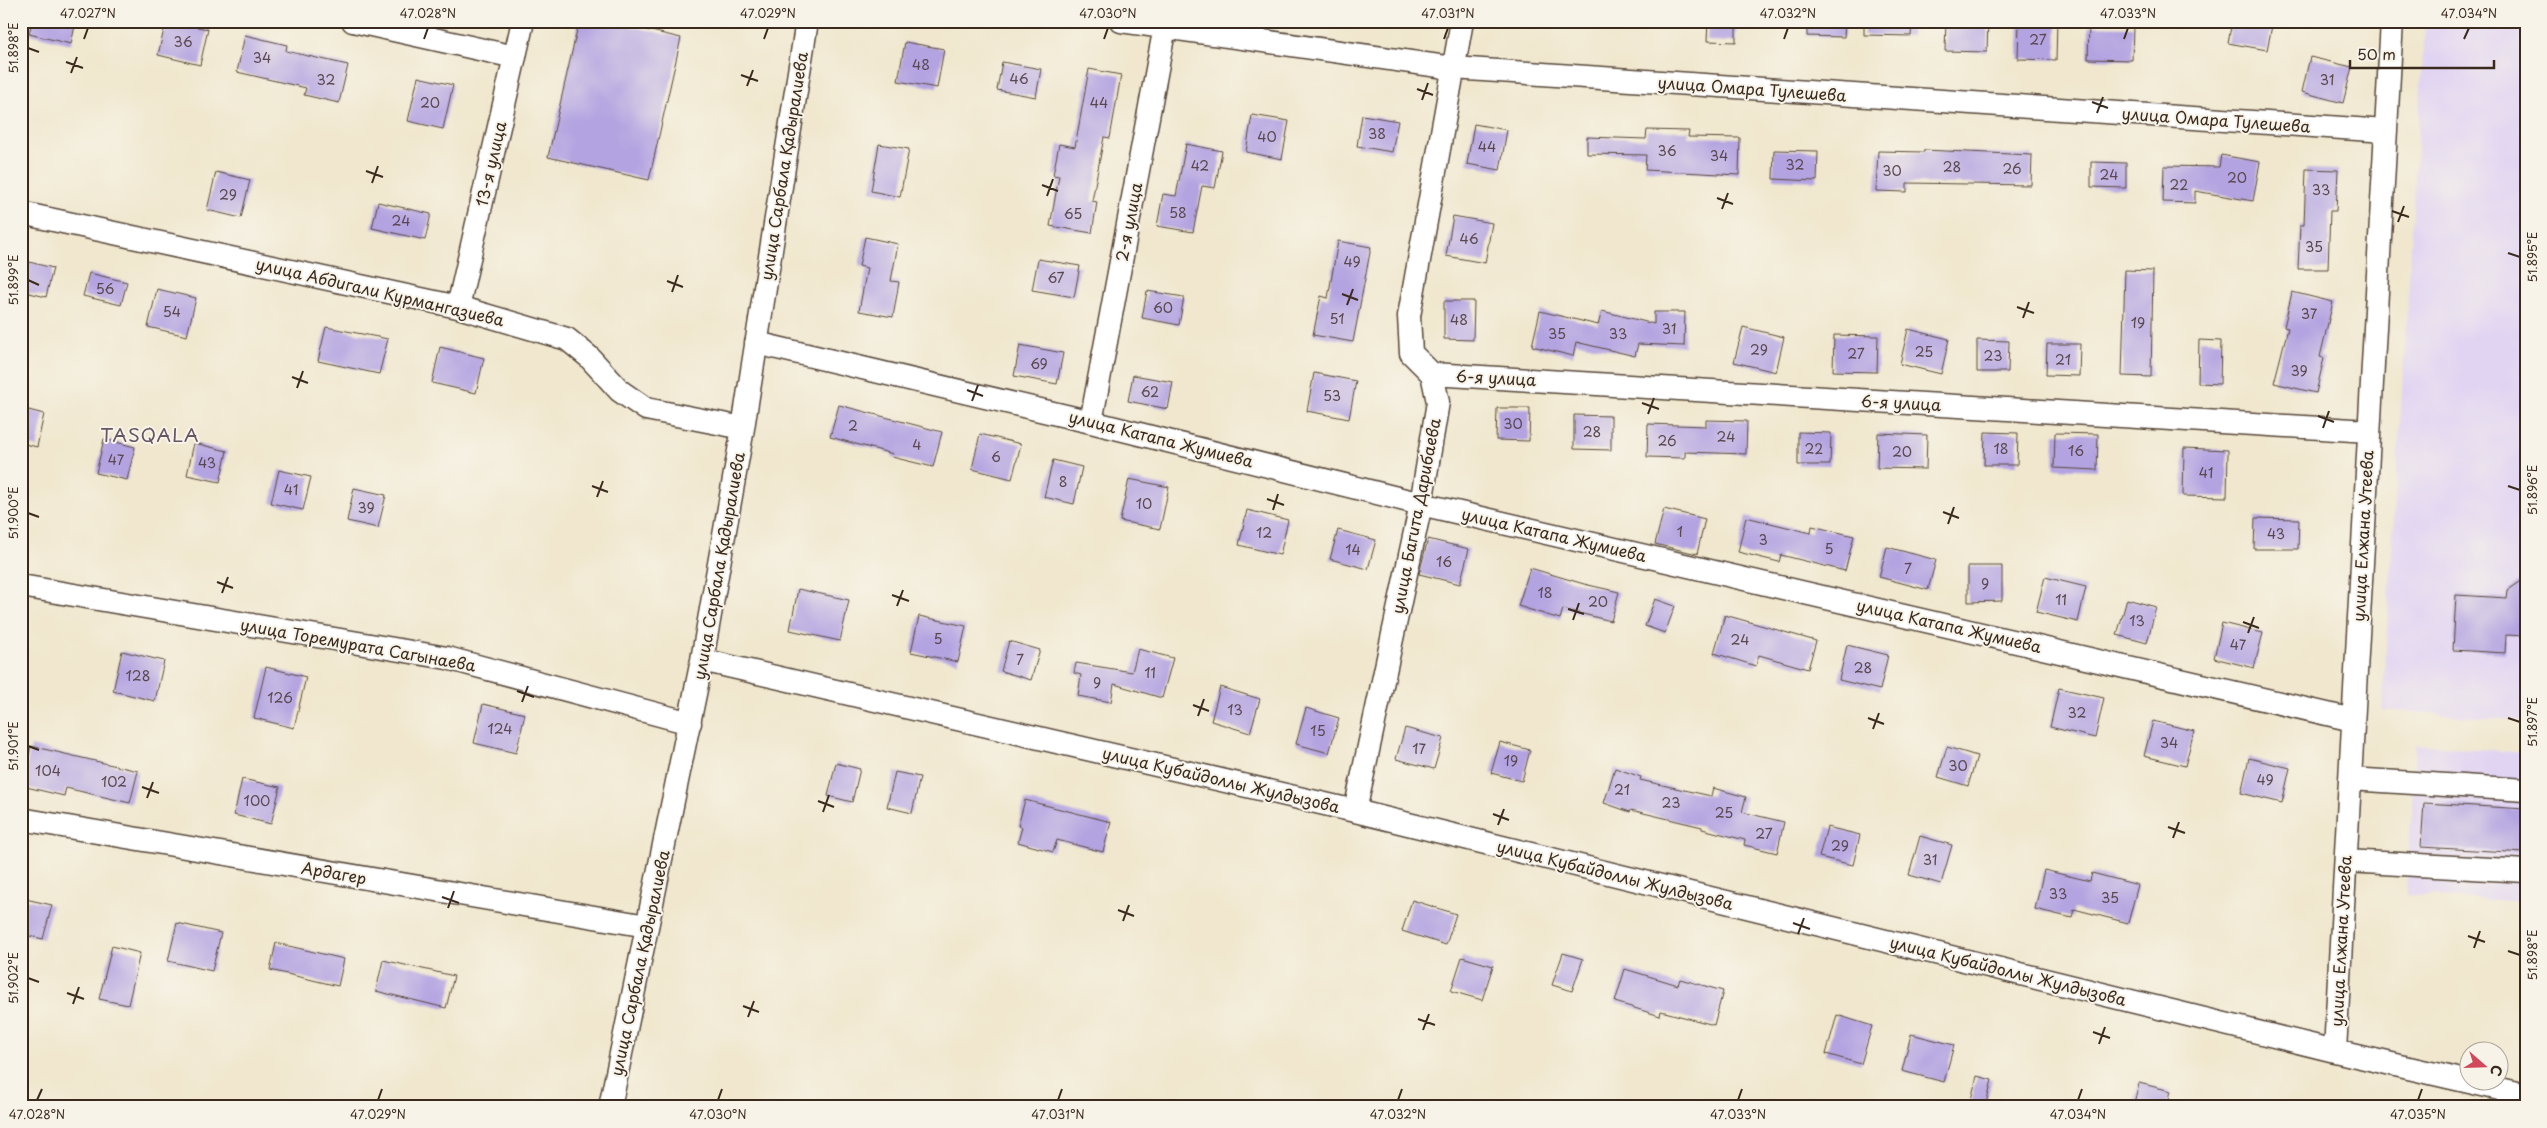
<svg xmlns="http://www.w3.org/2000/svg" width="2547" height="1128" viewBox="0 0 2547 1128" font-family="'Playpen Sans',sans-serif">
  <rect width="100%" height="100%" fill="#f7f3e8"/>
  <filter id="ink" filterUnits="userSpaceOnUse"><feTurbulence type="fractalNoise" baseFrequency=".02" numOctaves="2"/><feDisplacementMap in="SourceGraphic" scale="10" xChannelSelector="R" yChannelSelector="G"/><feConvolveMatrix kernelMatrix="1 2 1 2 8 2 1 2 1" color-interpolation-filters="sRGB"/></filter>
  <filter id="wash" filterUnits="userSpaceOnUse"><feTurbulence type="fractalNoise" baseFrequency=".0096" numOctaves="4" result="noise"/><feDisplacementMap in="SourceGraphic" scale="20" xChannelSelector="R" yChannelSelector="G"/><feGaussianBlur stdDeviation="1.12" result="paint"/><feColorMatrix in="noise" values="0 0 0 0 0 0 0 0 0 0 0 0 0 0 0 0 0 1.4 0 .05"/><feComposite in="paint" operator="in"/></filter>
  <g filter="url(#wash)">
    <rect width="100%" height="100%" fill="#f0e7ce"/>
    <!-- built -->
    <path fill="#e1d4f3" d="M2425 21H2526V721L2382 710Z
      M2416 744 2526 753V902L2406 894Z"/>
    <g id="blocks">
      <!-- building -->
      <path fill="#b3a3e1" d="M32 21H76L71 44 29 34Z
        M166 21 208 29 200 65 158 55Z
        M579 21H609L681 38 649 180 548 157Z
        M1708 21H1736V42L1707 41Z
        M1807 21H1845L1844 37 1807 36Z
        M1864 21H1912L1911 36 1864 35Z
        M1946 21H1988L1987 52 1945 51Z
        M2019 21H2057L2056 60 2018 59Z
        M2232 21H2273L2267 50 2228 43Z
        M2089 26 2133 27 2132 60 2088 59Z
        M245 35 287 45 286 51 348 65 339 103 304 95 306 88 237 72Z
        M905 42 944 49 937 88 898 81Z
        M2310 57 2352 67 2343 103 2302 92Z
        M1002 62 1041 69 1036 97 997 90Z
        M1089 69 1121 75 1110 138 1104 137 1092 201 1097 202 1092 233 1050 226 1059 176 1053 175 1059 144 1075 147Z
        M418 77 453 85 443 129 408 121Z
        M1252 115 1289 121 1282 159 1246 152Z
        M1362 115 1398 121 1392 152 1357 146Z
        M1474 124 1507 130 1500 170 1467 164Z
        M1647 130 1689 131 1688 137 1740 138 1739 175 1645 170 1646 155 1587 154V137L1646 139Z
        M879 144 909 149 900 197 871 191Z
        M1186 144 1222 151 1215 188 1202 186 1193 232 1157 226 1163 194 1176 196Z
        M1774 150 1818 151 1817 181 1773 179Z
        M1924 150 2032 155 2031 185 1907 183V192L1876 191 1878 151 1924 152Z
        M2221 155 2260 162 2253 201 2195 191V203L2163 202 2164 166 2219 167Z
        M2091 162 2126 163V188L2091 187Z
        M2306 169 2338 170 2336 211H2330L2328 269H2298L2300 225H2304Z
        M216 172 250 180 241 218 207 210Z
        M378 202 431 214 425 240 372 228Z
        M1453 216 1492 223 1485 263 1446 256Z
        M865 237 898 244 891 281 899 282 893 317 859 311 867 268 859 266Z
        M1338 241 1371 247 1353 342 1313 335 1321 296 1328 298Z
        M1038 259 1080 266 1074 297 1032 290Z
        M21 260 53 268 46 297 21 291Z
        M2125 270 2153 271 2151 377 2122 376Z
        M89 273 127 282 121 305 83 296Z
        M157 289 196 298 187 336 148 327Z
        M1147 291 1184 297 1179 325 1142 318Z
        M2292 292 2333 302 2320 357 2324 358 2316 393 2274 383 2288 328 2284 327Z
        M1444 301H1474L1473 340 1444 339Z
        M1540 311 1598 325 1602 311 1654 324V312H1685L1684 346 1638 344 1635 356 1576 342 1573 356 1532 346Z
        M326 327 388 339 379 374 318 361Z
        M1743 327 1784 337 1776 372 1734 362Z
        M1908 329 1949 339 1941 374 1900 364Z
        M1834 335 1878 336 1877 372 1833 371Z
        M1977 340 2009 341 2008 372H1977Z
        M2199 340 2221 341 2220 384 2198 383Z
        M2047 344H2080L2079 376 2046 375Z
        M1020 345 1063 353 1057 384 1014 376Z
        M440 347 484 358 476 393 432 383Z
        M1314 373 1356 381 1349 419 1307 411Z
        M1133 375 1173 382 1168 409 1128 401Z
        M839 405 942 432 933 467 892 457 893 454 830 437Z
        M21 408 44 414 37 447 21 443Z
        M1497 408H1530L1529 441 1496 440Z
        M1574 415 1611 416V450L1574 449Z
        M1706 420 1747 421 1746 454 1685 452V458L1647 457 1648 424 1706 426Z
        M1798 432 1831 433 1830 465H1798Z
        M1985 432 2018 433 2017 465H1984Z
        M1878 433 1927 435 1926 469 1877 468Z
        M2055 433 2098 434 2097 470 2054 468Z
        M980 434 1021 444 1012 479 972 469Z
        M104 439 135 447 127 480 96 473Z
        M194 443 227 451 220 482 187 475Z
        M2184 448 2228 450 2227 497 2183 496Z
        M1053 460 1082 467 1074 504 1044 497Z
        M279 470 311 477 303 510 271 503Z
        M1129 479 1169 487 1160 529 1120 521Z
        M354 488 386 495 378 528 347 521Z
        M1664 509 1705 519 1697 554 1655 544Z
        M1247 510 1288 520 1280 555 1239 545Z
        M1746 517 1811 533 1812 526 1854 536 1845 571 1781 555 1779 562 1738 552Z
        M2255 518 2299 519 2298 549H2254Z
        M1338 530 1376 540 1368 569 1330 559Z
        M1428 539 1469 549 1460 584 1419 574Z
        M1887 547 1936 560 1928 590 1879 577Z
        M1968 566H2002V601L1968 602Z
        M1530 568 1584 584 1619 592 1611 621 1563 609 1560 619 1518 606Z
        M2045 577 2086 587 2078 622 2036 612Z
        M2526 578V636L2506 635 2505 653 2453 650 2456 595 2507 598 2508 590Z
        M798 589 849 600 840 641 790 630Z
        M1655 599 1675 606 1665 633 1645 626Z
        M2127 599 2156 607 2147 643 2117 635Z
        M1725 615 1816 641 1808 669 1759 655 1756 666 1714 653Z
        M919 616 966 626 958 662 911 652Z
        M2222 623 2263 633 2254 668 2214 658Z
        M1009 641 1040 650 1031 680 1001 671Z
        M1847 645 1888 655 1880 690 1839 680Z
        M1138 649 1173 658 1162 698 1114 684 1111 702 1078 696 1081 675 1074 673 1076 663 1132 672Z
        M122 651 164 661 155 701 113 691Z
        M266 667 306 677 294 728 254 718Z
        M1220 687 1260 699 1250 733 1211 721Z
        M2059 688 2104 698 2095 738 2050 727Z
        M483 704 525 714 516 753 474 743Z
        M1306 708 1339 718 1329 753 1296 744Z
        M2153 721 2194 731 2185 766 2144 756Z
        M1405 728 1443 738 1434 769 1396 759Z
        M1500 742 1530 750 1522 781 1491 773Z
        M31 746 138 771 130 803 66 788 64 796 22 786Z
        M1947 747 1977 756 1968 786 1938 777Z
        M2249 758 2290 768 2282 803 2241 793Z
        M836 763 860 769 852 802 828 796Z
        M1615 768 1641 777 1640 780 1711 796 1713 788 1746 797 1742 812 1784 822 1777 853 1744 845 1745 840 1702 829V827L1631 810 1630 812 1604 803Z
        M895 772 920 777 912 813 887 807Z
        M242 779 280 787 271 824 234 815Z
        M1025 800 1111 822 1103 852 1057 840 1053 852 1018 842 1022 827 1018 826Z
        M2424 803 2526 809V853L2421 847Z
        M1827 827 1860 835 1853 865 1819 857Z
        M1920 836 1952 845 1941 884 1909 875Z
        M2044 870 2090 881 2092 873 2138 885 2128 923 2074 909 2072 918 2035 909Z
        M21 898 52 905 43 939 21 934Z
        M1412 900 1456 914 1446 945 1402 931Z
        M177 923 221 933 212 971 168 961Z
        M276 943 344 959 338 986 270 970Z
        M112 946 140 953 128 1005 99 999Z
        M1563 953 1583 959 1572 991 1552 985Z
        M1462 957 1493 966 1482 1000 1451 991Z
        M383 960 454 976 446 1008 376 991Z
        M1625 969 1678 985 1680 979 1723 991 1714 1025 1661 1011 1660 1016 1615 1002Z
        M1837 1015 1872 1026 1861 1064 1826 1054Z
        M1911 1034 1954 1045 1944 1082 1902 1071Z
        M1977 1076 1992 1080 1985 1107H1969Z
        M2139 1083 2171 1091 2167 1107H2133Z"/>
    </g>
  </g>
  <g filter="url(#ink)">
    <use href="#blocks" fill-opacity="0" stroke="#564638" stroke-width="1"/>
    <g fill="none" stroke-linecap="round" stroke-linejoin="round">
      <defs>
        <path id="minor" d="M353 21 515 57
          M1121 21 1453 68 2386 131
          M21 213 458 307 567 339 589 357 620 391 646 409 743 428
          M458 307 523 21
          M756 343 1091 422 1421 504 2353 720
          M1432 374 2369 431
          M1091 422 1166 21
          M21 586 447 658 690 723
          M702 660 1355 811 2335 1051 2526 1095
          M2350 779 2526 790
          M1355 811 1421 504 1438 402 1432 374 1411 353 1409 316 1462 21
          M21 819 647 926
          M2346 861 2526 871
          M2335 1051 2392 21
          M610 1107 702 660 743 428 807 21"/>
      </defs>
      <!-- minor casing -->
      <use href="#minor" stroke="#564638" stroke-width="25"/>
      <!-- minor -->
      <use href="#minor" stroke="#fff" stroke-width="22"/>
    </g>
  </g>
  <!-- ticks -->
  <path fill="none" stroke="#3b2a1e" stroke-width="2" d="M84 39 88 28M424 39 428 28M764 39 768 28M1104 39 1108 28M1444 39 1448 28M1784 39 1788 28M2124 39 2128 28M2464 39 2469 28M28 48 39 52M66 62 83 68M71 73 77 57M741 75 758 81M747 86 753 70M1417 89 1433 95M1422 100 1428 83M2092 102 2108 108M2097 113 2103 97M366 171 383 177M372 183 378 166M1042 185 1058 191M1047 196 1053 179M1717 198 1733 204M1722 209 1728 193M2392 211 2409 217M2398 222 2404 206M2508 253 2520 257M28 280 39 285M667 281 683 287M672 292 678 275M1342 294 1358 300M1347 305 1353 289M2017 307 2034 313M2023 318 2029 302M292 377 308 383M297 388 303 371M967 390 983 396M972 401 978 385M1642 403 1659 409M1648 414 1654 398M2318 416 2334 422M2323 428 2329 411M592 486 608 492M2508 486 2520 490M597 497 603 481M1267 499 1284 505M1273 510 1278 494M1943 512 1959 518M28 513 39 517M1948 524 1954 507M217 582 233 588M222 593 228 577M892 595 909 601M897 606 903 590M1568 609 1584 614M1573 620 1579 603M2243 622 2259 628M2248 633 2254 617M517 691 534 697M522 702 528 686M1193 705 1209 711M1198 716 1204 699M1868 718 1884 724M2508 718 2520 722M1873 729 1879 713M28 746 39 750M142 787 159 793M147 798 153 782M818 801 834 807M823 812 829 795M1493 814 1509 820M1498 825 1504 809M2168 827 2185 833M2173 838 2179 822M442 897 459 903M448 908 454 891M1118 910 1134 916M1123 921 1129 905M1793 923 1810 929M1798 934 1804 918M2468 936 2485 942M2474 948 2480 931M2508 951 2520 955M28 978 39 982M67 993 84 999M73 1004 79 987M743 1006 759 1012M748 1017 754 1001M1418 1019 1435 1025M1423 1030 1429 1014M2093 1032 2110 1038M2099 1044 2105 1027M37 1100 42 1089M378 1100 382 1089M718 1100 722 1089M1058 1100 1062 1089M1398 1100 1402 1089M1738 1100 1742 1089M2078 1100 2082 1089M2418 1100 2422 1089"/>
  <g text-anchor="middle" stroke-width="4" stroke-linejoin="round" paint-order="stroke">
    <!-- number labels -->
    <g font-size="14" fill="#59484f">
      <text x="2038" y="45">27</text>
      <text x="183" y="47">36</text>
      <text x="262" y="63">34</text>
      <text x="921" y="70">48</text>
      <text x="1019" y="84">46</text>
      <text x="326" y="85">32</text>
      <text x="2327" y="85">31</text>
      <text x="430" y="108">20</text>
      <text x="1099" y="108">44</text>
      <text x="1377" y="139">38</text>
      <text x="1267" y="142">40</text>
      <text x="1487" y="152">44</text>
      <text x="1667" y="156">36</text>
      <text x="1719" y="161">34</text>
      <text x="1795" y="170">32</text>
      <text x="1200" y="171">42</text>
      <text x="1952" y="172">28</text>
      <text x="2012" y="174">26</text>
      <text x="1892" y="176">30</text>
      <text x="2109" y="180">24</text>
      <text x="2237" y="183">20</text>
      <text x="2179" y="190">22</text>
      <text x="2321" y="195">33</text>
      <text x="228" y="200">29</text>
      <text x="1178" y="218">58</text>
      <text x="1073" y="219">65</text>
      <text x="401" y="226">24</text>
      <text x="1469" y="244">46</text>
      <text x="2314" y="252">35</text>
      <text x="1352" y="267">49</text>
      <text x="1056" y="283">67</text>
      <text x="105" y="294">56</text>
      <text x="1163" y="313">60</text>
      <text x="172" y="317">54</text>
      <text x="2309" y="319">37</text>
      <text x="1337" y="324">51</text>
      <text x="1459" y="325">48</text>
      <text x="2138" y="328">19</text>
      <text x="1669" y="334">31</text>
      <text x="1557" y="339">35</text>
      <text x="1618" y="339">33</text>
      <text x="1759" y="355">29</text>
      <text x="1924" y="357">25</text>
      <text x="1856" y="359">27</text>
      <text x="1993" y="361">23</text>
      <text x="2063" y="365">21</text>
      <text x="1039" y="369">69</text>
      <text x="2299" y="376">39</text>
      <text x="1150" y="397">62</text>
      <text x="1332" y="401">53</text>
      <text x="1513" y="429">30</text>
      <text x="853" y="431">2</text>
      <text x="1592" y="437">28</text>
      <text x="1726" y="442">24</text>
      <text x="1667" y="446">26</text>
      <text x="917" y="450">4</text>
      <text x="1814" y="454">22</text>
      <text x="2001" y="454">18</text>
      <text x="2076" y="456">16</text>
      <text x="1902" y="457">20</text>
      <text x="996" y="462">6</text>
      <text x="116" y="465">47</text>
      <text x="207" y="468">43</text>
      <text x="2206" y="478">41</text>
      <text x="1063" y="487">8</text>
      <text x="291" y="495">41</text>
      <text x="1144" y="509">10</text>
      <text x="366" y="513">39</text>
      <text x="1680" y="537">1</text>
      <text x="1264" y="538">12</text>
      <text x="2276" y="539">43</text>
      <text x="1763" y="545">3</text>
      <text x="1829" y="554">5</text>
      <text x="1353" y="555">14</text>
      <text x="1444" y="567">16</text>
      <text x="1908" y="574">7</text>
      <text x="1985" y="589">9</text>
      <text x="1545" y="598">18</text>
      <text x="2061" y="605">11</text>
      <text x="1598" y="607">20</text>
      <text x="2137" y="626">13</text>
      <text x="938" y="644">5</text>
      <text x="1740" y="645">24</text>
      <text x="2238" y="650">47</text>
      <text x="1020" y="665">7</text>
      <text x="1863" y="673">28</text>
      <text x="1150" y="678">11</text>
      <text x="138" y="681">128</text>
      <text x="1097" y="688">9</text>
      <text x="280" y="703">126</text>
      <text x="1235" y="715">13</text>
      <text x="2077" y="718">32</text>
      <text x="500" y="734">124</text>
      <text x="1318" y="736">15</text>
      <text x="2169" y="748">34</text>
      <text x="1419" y="754">17</text>
      <text x="1511" y="766">19</text>
      <text x="1958" y="771">30</text>
      <text x="48" y="776">104</text>
      <text x="2265" y="785">49</text>
      <text x="114" y="787">102</text>
      <text x="1622" y="795">21</text>
      <text x="257" y="806">100</text>
      <text x="1671" y="808">23</text>
      <text x="1724" y="818">25</text>
      <text x="1764" y="839">27</text>
      <text x="1840" y="851">29</text>
      <text x="1930" y="865">31</text>
      <text x="2058" y="899">33</text>
      <text x="2110" y="903">35</text>
    </g>
    <!-- street labels -->
    <g font-size="16" fill="#3b2a1e" stroke="#f7f3e8">
      <text transform="translate(1752 89) rotate(4)" y="6">улица Омара Тулешева</text>
      <text transform="translate(2216 120) rotate(4)" y="6">улица Омара Тулешева</text>
      <text transform="translate(491 164) rotate(-77)" y="6">13-я улица</text>
      <text transform="translate(784 166) rotate(-81)" y="6">улица Сарбала Қадыралиева</text>
      <text transform="translate(1129 222) rotate(-79)" y="6">2-я улица</text>
      <text transform="translate(380 292) rotate(13)" y="6">улица Абдигали Курмангазиева</text>
      <text transform="translate(1496 378) rotate(3)" y="6">6-я улица</text>
      <text transform="translate(1901 403) rotate(3)" y="6">6-я улица</text>
      <text transform="translate(1161 439) rotate(14)" y="6">улица Катапа Жумиева</text>
      <text transform="translate(1416 516) rotate(-79)" y="6">улица Багита Дарибаева</text>
      <text transform="translate(1554 535) rotate(13)" y="6">улица Катапа Жумиева</text>
      <text transform="translate(2363 536) rotate(-87)" y="6">улица Елжана Утеева</text>
      <text transform="translate(719 566) rotate(-80)" y="6">улица Сарбала Қадыралиева</text>
      <text transform="translate(1949 626) rotate(13)" y="6">улица Катапа Жумиева</text>
      <text transform="translate(358 645) rotate(10)" y="6">улица Торемурата Сагынаева</text>
      <text transform="translate(1221 780) rotate(13)" y="6">улица Кубайдоллы Жулдызова</text>
      <text transform="translate(334 873) rotate(10)" y="6">Ардагер</text>
      <text transform="translate(1615 875) rotate(14)" y="6">улица Кубайдоллы Жулдызова</text>
      <text transform="translate(2341 941) rotate(-87)" y="6">улица Елжана Утеева</text>
      <text transform="translate(640 963) rotate(-78)" y="6">улица Сарбала Қадыралиева</text>
      <text transform="translate(2008 971) rotate(14)" y="6">улица Кубайдоллы Жулдызова</text>
    </g>
    <!-- quarter labels -->
    <g font-size="19" letter-spacing="1" fill="#655462" stroke="#f7f3e8">
      <text x="150" y="442">TASQALA</text>
    </g>
  </g>
  <!-- margin -->
  <rect width="2547" height="1128" fill="none" stroke="#f7f3e8" stroke-width="55"/>
  <!-- north arrow -->
  <g transform="translate(2484 1066) rotate(110)"><circle r="24" fill="#f7f3e8" stroke="#aca397"/>
  <path d="M0-4L9 19L0 12L-9 19Z" fill="#d1495b"/>
  <text y="-8" font-size="14" font-weight="bold" text-anchor="middle" fill="#3b2a1e">С</text>
  </g>
  <!-- scale -->
  <path d="M2350 60v8h144v-8" fill="none" stroke="#3b2a1e" stroke-width="2.5"/>
  <text x="2357" y="60" font-size="15" fill="#3b2a1e" stroke="#f7f3e8" stroke-width="4" paint-order="stroke">50 m</text>
  <rect x="28" y="28" width="2492" height="1072" fill="none" stroke="#3b2a1e" stroke-width="2"/>
  <g font-size="12" text-anchor="middle" fill="#3b2a1e">
    <text x="88" y="18">47.027°N</text>
    <text x="428" y="18">47.028°N</text>
    <text x="768" y="18">47.029°N</text>
    <text x="1108" y="18">47.030°N</text>
    <text x="1448" y="18">47.031°N</text>
    <text x="1788" y="18">47.032°N</text>
    <text x="2128" y="18">47.033°N</text>
    <text x="2469" y="18">47.034°N</text>
    <text transform="translate(14 48) rotate(-90)" y="4">51.898°E</text>
    <text transform="translate(2533 257) rotate(-90)" y="4">51.895°E</text>
    <text transform="translate(14 280) rotate(-90)" y="4">51.899°E</text>
    <text transform="translate(2533 490) rotate(-90)" y="4">51.896°E</text>
    <text transform="translate(14 513) rotate(-90)" y="4">51.900°E</text>
    <text transform="translate(2533 722) rotate(-90)" y="4">51.897°E</text>
    <text transform="translate(14 746) rotate(-90)" y="4">51.901°E</text>
    <text transform="translate(2533 955) rotate(-90)" y="4">51.898°E</text>
    <text transform="translate(14 978) rotate(-90)" y="4">51.902°E</text>
    <text x="37" y="1119">47.028°N</text>
    <text x="378" y="1119">47.029°N</text>
    <text x="718" y="1119">47.030°N</text>
    <text x="1058" y="1119">47.031°N</text>
    <text x="1398" y="1119">47.032°N</text>
    <text x="1738" y="1119">47.033°N</text>
    <text x="2078" y="1119">47.034°N</text>
    <text x="2418" y="1119">47.035°N</text>
  </g>
</svg>
